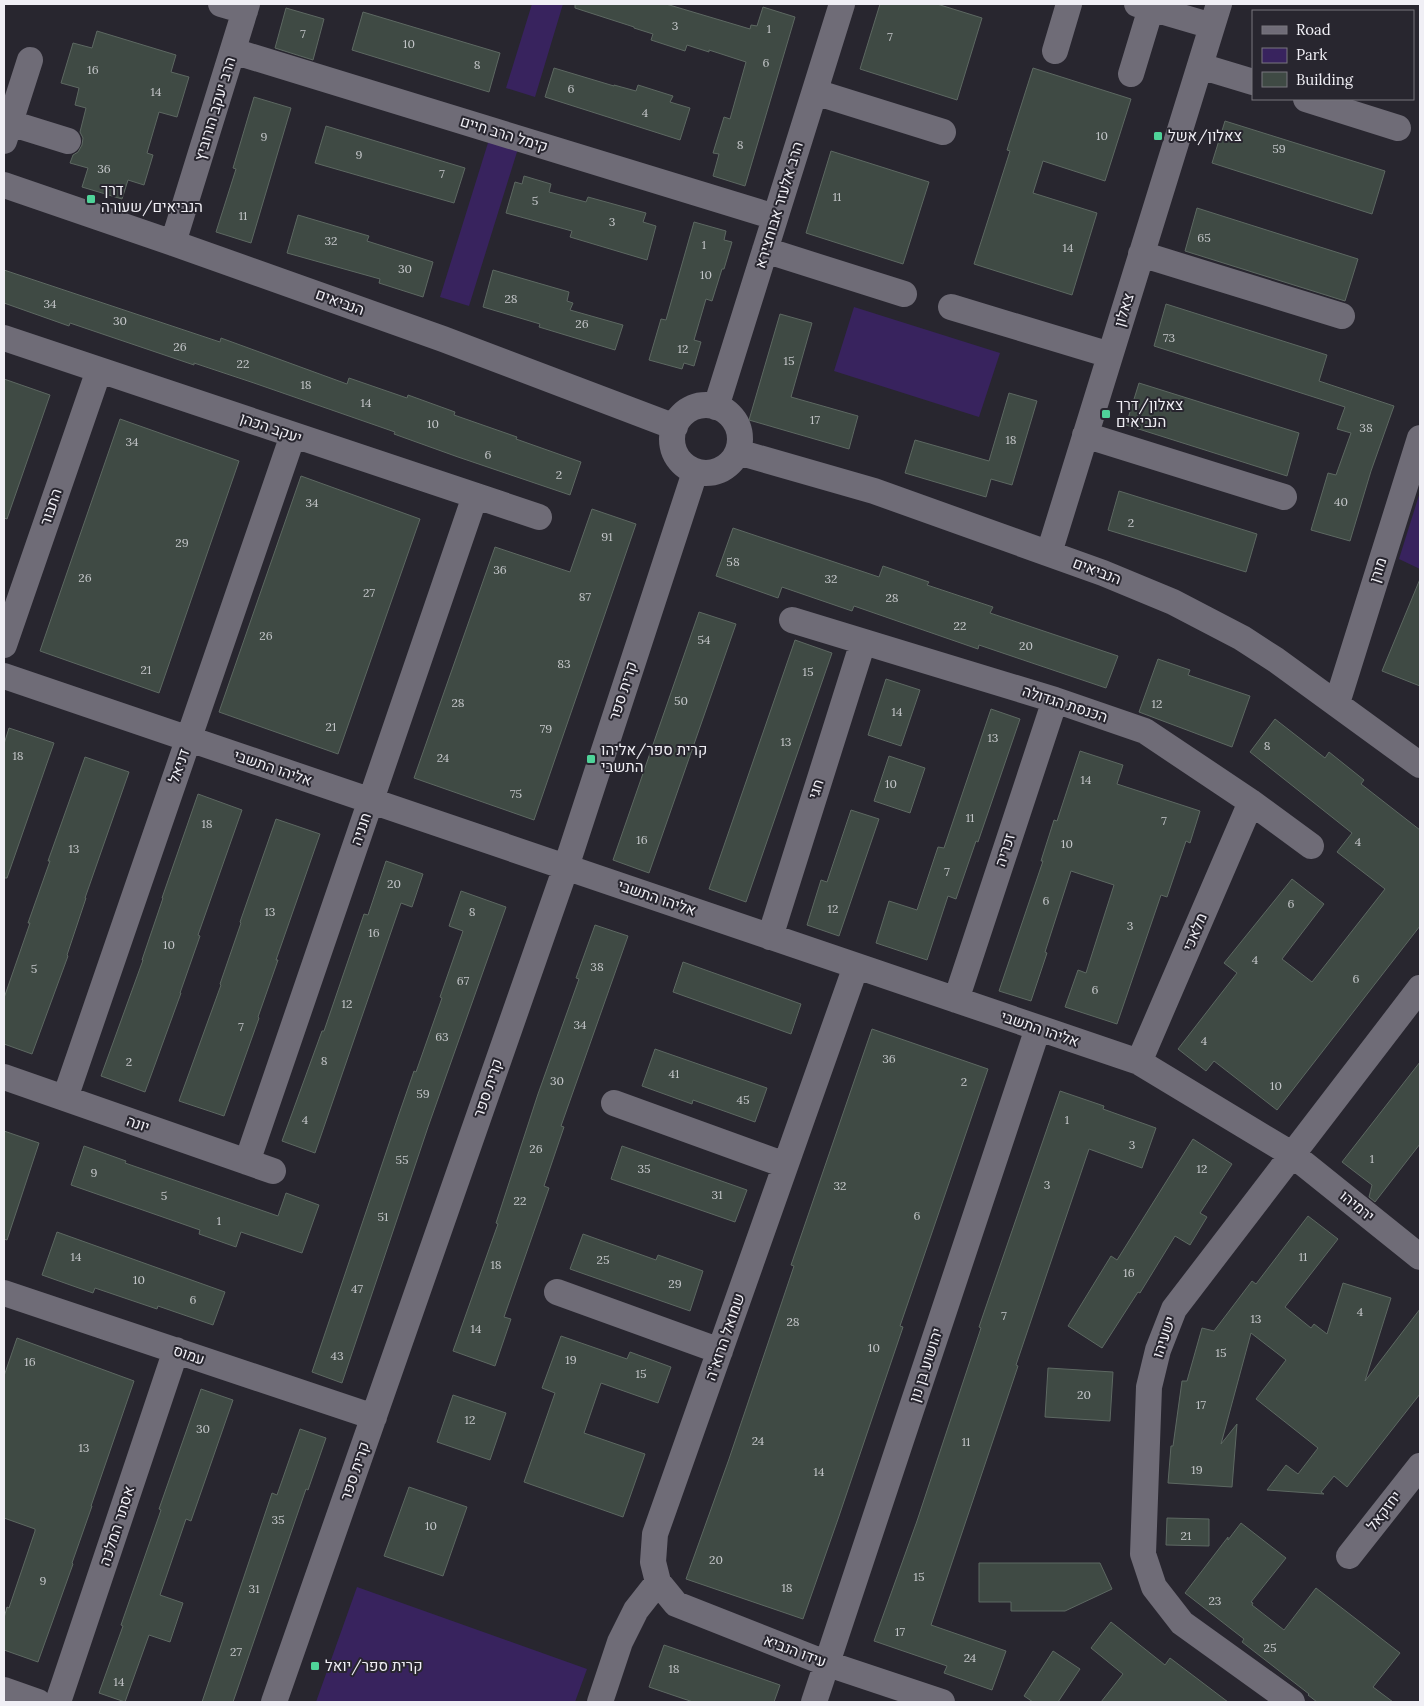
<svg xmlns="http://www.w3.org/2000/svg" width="1424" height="1706" viewBox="0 0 1424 1706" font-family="Lora,Heebo,serif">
  <rect width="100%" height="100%" fill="#28262f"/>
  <!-- green -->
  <path fill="#38235e" d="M532 4H563L535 97 506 88Z
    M492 130 521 139 469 306 440 297Z
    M854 307 1000 353 979 417 834 371Z
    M1420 492V569L1399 559Z
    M357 1587 587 1669 575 1702H316Z"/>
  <!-- building -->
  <path fill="#3f4a44" stroke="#5d6862" d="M575 4H666L750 29 751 25 757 26 763 7 795 17 745 186 713 176 719 154 713 153 724 117 730 119 746 62 709 50V52L687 45 685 51 651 40 653 34 634 28V27L575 8Z
    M880 4H937L982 18 957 100 860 69Z
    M286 8 324 19 313 60 275 48Z
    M363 12 500 53 489 92 352 50Z
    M97 31 176 55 171 72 189 77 177 117 159 112 147 153 153 155 144 185 128 180 122 199 82 187 88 168 70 163 73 155 78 152 82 145 83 138 80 132 86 108 75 105 79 88 61 83 73 43 92 48Z
    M554 68 614 86V85L636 91 638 85 673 96 670 102 690 108 680 140 545 97Z
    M1033 68 1131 99 1105 181 1043 161 1033 193 1097 213 1072 295 974 264 1010 151 1007 150Z
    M254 97 291 108 251 243 216 232 236 169 233 168Z
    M1225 121 1385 171 1372 214 1212 163Z
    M326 126 465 168 454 203 315 163Z
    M831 151 929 182 903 264 806 233Z
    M524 176 551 184 549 192 586 202 588 197 646 213 643 222 656 226 647 260 570 237 572 231 506 213 515 182 522 184Z
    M1197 208 1358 259 1345 301 1185 251Z
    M298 215 369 236 367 241 433 262 423 297 379 283 380 279 287 253Z
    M694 222 726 231 724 240 732 242 724 269H722L712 301 706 299 694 340 701 342 694 366 684 363 682 369 649 360 661 319 666 320Z
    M4 270 220 342 221 338 347 384 349 378 407 398 408 395 455 412 454 415 517 437 516 439 581 462 570 495 458 457 394 434 395 432 254 383 194 363V365L70 323 69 326 4 303Z
    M493 270 569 292 567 301 573 303 570 310 623 325 615 350 539 327 540 324 483 307Z
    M1166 304 1327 355 1319 381 1394 406 1371 471 1350 541 1311 530 1328 473 1336 475 1351 433 1337 429 1345 407 1154 346Z
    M780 314 812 323 791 397 858 416 849 449 749 420Z
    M4 379 50 395 7 519 4 518Z
    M1139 383 1299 433 1287 476 1126 425Z
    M1009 393 1037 401 1012 485 991 479 986 497 905 473 915 440 989 461Z
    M120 419 239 461 159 693 40 651Z
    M301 476 420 519 338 754 219 712Z
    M1119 491 1257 534 1246 572 1108 530Z
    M592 509 636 524 534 820 414 778 495 547 570 572Z
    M733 528 879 577 883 566 929 582 927 585 993 607 990 613 1118 656 1106 688 979 645 978 649 854 606 852 611 782 587 778 598 716 576Z
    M1420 579V686L1382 671Z
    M699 612 736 624 649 873 613 860Z
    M795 640 832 653 746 902 709 889Z
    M1158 659 1190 670 1188 675 1250 696 1232 747 1139 712Z
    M886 679 920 690 901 746 868 735Z
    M991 709 1020 719 978 842 976 841 956 899 948 896 927 960 876 943 889 901 917 910 938 847 944 848Z
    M1275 719 1325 758 1329 752 1364 780 1361 784 1420 830V926L1277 1110 1214 1061 1206 1071 1178 1049 1237 973 1224 963 1292 879 1324 904 1282 959 1312 982 1385 889 1337 852 1352 833 1250 752Z
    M9 728 54 743 7 878H4V744Z
    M1080 751 1123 765 1117 784 1200 811 1190 843 1186 841 1167 897 1161 895 1117 1024 1065 1007 1078 970 1086 973 1114 885 1071 871 1045 952 1047 953 1031 1001 999 991 1043 861H1041L1054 820 1057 821Z
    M889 756 925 768 910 813 874 801Z
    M85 757 129 772 85 898H86L67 955 68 956 32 1054 4 1044V998L30 923H28L50 861H48Z
    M198 794 242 810 198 935 200 936 180 993H181L145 1092 101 1076 143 960H142L163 898H162Z
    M851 810 879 819 839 936 807 925 821 880 827 882Z
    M276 819 320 834 276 960H278L258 1017 259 1018 224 1116 179 1101 221 985 220 984 241 923 240 922Z
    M386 861 423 874 412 907 401 903 315 1153 282 1141 322 1031H324L364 914 368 915Z
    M461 891 506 907 428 1127 342 1383 312 1372 398 1117 414 1071 416 1072 442 998 440 997 463 931 449 926Z
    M595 925 628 936 561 1126 564 1127 544 1186 549 1188 504 1317 511 1319 495 1366 453 1351 498 1224 496 1223 538 1094 579 979 576 978Z
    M683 962 801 1004 791 1034 673 992Z
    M872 1029 988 1069 900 1326 903 1327 838 1519 803 1619 686 1579 729 1459 794 1266 791 1265Z
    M655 1049 767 1088 755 1122 693 1100 692 1104 642 1086Z
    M1420 1062V1144L1375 1202 1369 1197 1372 1185 1342 1162Z
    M1060 1091 1104 1106 1103 1109 1156 1128 1142 1168 1089 1149 1016 1365 1018 1366 931 1625 1006 1651 992 1690 944 1673 947 1666 874 1641 917 1521 981 1328 979 1327Z
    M4 1131 39 1143 7 1240 4 1239Z
    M1193 1139 1232 1164 1200 1213 1207 1217 1190 1245 1175 1236 1140 1293 1138 1292 1102 1348 1068 1326 1111 1256 1117 1260Z
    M84 1146 126 1161 125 1163 278 1216 286 1193 319 1205 302 1253 241 1232 236 1247 199 1234 200 1230 71 1185Z
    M622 1146 747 1190 735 1222 611 1179Z
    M1308 1216 1338 1239 1285 1307 1311 1328 1314 1324 1327 1334 1343 1283 1391 1298 1365 1381 1420 1309V1394L1347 1487 1334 1476 1321 1492 1324 1494 1267 1490 1286 1465 1298 1474 1318 1448 1256 1399 1286 1360 1251 1333 1221 1444 1237 1424 1232 1487 1168 1483 1171 1446H1173L1182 1381H1187L1202 1328 1214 1331 1252 1281 1256 1284Z
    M57 1232 225 1292 213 1325 158 1306 157 1309 95 1288 93 1293 42 1275Z
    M583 1234 656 1260 658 1255 703 1271 690 1311 570 1269Z
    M561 1336 627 1359 630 1352 671 1367 658 1403 601 1383 584 1433 645 1454 623 1517 524 1482 555 1393 542 1388Z
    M17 1338 134 1381 91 1506H92L72 1563 73 1564 38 1662 4 1650V1618L7 1607 9 1608 35 1531V1529L4 1518V1376Z
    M1048 1368 1113 1372 1110 1421 1045 1417Z
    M201 1389 233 1400 191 1521 186 1519 160 1595 183 1603 170 1642 149 1635 125 1702 99 1693 123 1626 121 1625 161 1510 159 1509Z
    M453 1395 506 1413 490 1460 437 1442Z
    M300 1429 326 1438 308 1490 306 1489 233 1702H202L272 1493 277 1495Z
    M409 1487 467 1507 443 1576 384 1556Z
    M1167 1518 1209 1519V1546L1166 1545Z
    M1241 1523 1286 1558 1251 1602 1253 1603 1252 1605 1284 1630 1316 1588 1400 1653 1373 1687 1393 1702H1317L1308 1695 1309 1694 1242 1642 1244 1639 1185 1593 1228 1537V1540Z
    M979 1563H1100L1112 1589 1065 1611H1011V1602H979Z
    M1111 1622 1165 1665 1170 1658 1228 1702H1101L1123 1674 1091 1648Z
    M664 1645 780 1685 774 1702H693L649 1687Z
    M1053 1651 1080 1669 1058 1702H1033L1024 1696Z"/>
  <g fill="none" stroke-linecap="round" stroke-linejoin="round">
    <!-- minor -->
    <path stroke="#6f6c77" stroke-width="26" d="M221 4 245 11
      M1137 4 1212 26
      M233 51 775 217
      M1055 51 1069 4
      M1200 66 1253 82
      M1131 74 1151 8
      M815 92 943 132
      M1306 99 1398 128
      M10 123 68 141
      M4 141 30 60
      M4 185 173 243 443 339 675 427
      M173 243 247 4
      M765 250 904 294
      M1141 254 1342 316
      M951 307 1110 355
      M4 338 539 517
      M672 439a34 34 0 1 1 68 0a34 34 0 1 1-68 0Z
      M716 407 842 4
      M1085 435 1284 497
      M738 452 874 491 1103 573 1173 602 1242 638 1276 660 1420 765
      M1049 553 1219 4
      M792 620 1055 700 1145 731 1251 802 1311 846
      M4 645 99 370
      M4 676 1139 1062 1293 1155 1420 1257
      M1337 703 1420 438
      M770 937 863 642
      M956 1000 1055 700
      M1139 1062 1251 802
      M4 1077 273 1171
      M65 1098 293 435
      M614 1103 785 1165
      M247 1162 475 496
      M557 1292 720 1351
      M4 1293 374 1417
      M1349 1556 1420 1466
      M658 1582 676 1604 828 1664 942 1702
      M4 1690 38 1702
      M58 1702 176 1350
      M274 1702 566 867 695 472
      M600 1702 620 1642 636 1610 658 1582 653 1562 655 1534 856 966
      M814 1702 1038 1028
      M1292 1702 1182 1623 1154 1587 1143 1554 1149 1387 1158 1350 1174 1309 1420 988"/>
  </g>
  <!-- markers -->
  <g fill="#4fd399" stroke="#28262f" stroke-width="2">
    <rect x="1153" y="131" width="10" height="10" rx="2.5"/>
    <rect x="86" y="194" width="10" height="10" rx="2.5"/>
    <rect x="1101" y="409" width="10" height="10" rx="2.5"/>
    <rect x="586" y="754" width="10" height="10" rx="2.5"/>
    <rect x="310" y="1661" width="10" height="10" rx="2.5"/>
  </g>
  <g text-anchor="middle" stroke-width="4" stroke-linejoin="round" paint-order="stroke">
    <!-- number labels -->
    <g font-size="12" fill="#c4c6c9">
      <text x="675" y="30">3</text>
      <text x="769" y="33">1</text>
      <text x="303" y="38">7</text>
      <text x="890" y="41">7</text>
      <text x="409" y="48">10</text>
      <text x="766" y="67">6</text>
      <text x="477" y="69">8</text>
      <text x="93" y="74">16</text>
      <text x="571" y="93">6</text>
      <text x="156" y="96">14</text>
      <text x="645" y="117">4</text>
      <text x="1102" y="140">10</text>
      <text x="264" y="141">9</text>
      <text x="740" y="149">8</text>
      <text x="1279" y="153">59</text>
      <text x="359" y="159">9</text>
      <text x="104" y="173">36</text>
      <text x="442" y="178">7</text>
      <text x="837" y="201">11</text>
      <text x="535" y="205">5</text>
      <text x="243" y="220">11</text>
      <text x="612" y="226">3</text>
      <text x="1204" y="242">65</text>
      <text x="331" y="245">32</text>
      <text x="704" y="249">1</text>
      <text x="1068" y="252">14</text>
      <text x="405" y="273">30</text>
      <text x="706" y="279">10</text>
      <text x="511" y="303">28</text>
      <text x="50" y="308">34</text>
      <text x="120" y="325">30</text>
      <text x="582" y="328">26</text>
      <text x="1169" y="342">73</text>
      <text x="180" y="351">26</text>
      <text x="683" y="353">12</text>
      <text x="789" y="365">15</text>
      <text x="243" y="368">22</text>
      <text x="306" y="389">18</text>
      <text x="366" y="407">14</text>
      <text x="815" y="424">17</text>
      <text x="433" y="428">10</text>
      <text x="1366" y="432">38</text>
      <text x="1011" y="444">18</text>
      <text x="132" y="446">34</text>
      <text x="488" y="459">6</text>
      <text x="559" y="479">2</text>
      <text x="1341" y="506">40</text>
      <text x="312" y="507">34</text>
      <text x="1131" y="527">2</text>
      <text x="607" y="541">91</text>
      <text x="182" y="547">29</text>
      <text x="733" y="566">58</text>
      <text x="500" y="574">36</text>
      <text x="85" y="582">26</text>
      <text x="831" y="583">32</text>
      <text x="369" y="597">27</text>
      <text x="585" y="601">87</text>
      <text x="892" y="602">28</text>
      <text x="960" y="630">22</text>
      <text x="266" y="640">26</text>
      <text x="704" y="644">54</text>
      <text x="1026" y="650">20</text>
      <text x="564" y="668">83</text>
      <text x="146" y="674">21</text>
      <text x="808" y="676">15</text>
      <text x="681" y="705">50</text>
      <text x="458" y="707">28</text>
      <text x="1157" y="708">12</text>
      <text x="897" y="716">14</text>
      <text x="331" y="731">21</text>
      <text x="546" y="733">79</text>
      <text x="993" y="742">13</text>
      <text x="786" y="746">13</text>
      <text x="1267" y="750">8</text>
      <text x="18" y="760">18</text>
      <text x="443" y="762">24</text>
      <text x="1086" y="784">14</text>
      <text x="891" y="788">10</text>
      <text x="516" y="798">75</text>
      <text x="970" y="822">11</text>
      <text x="1164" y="825">7</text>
      <text x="207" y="828">18</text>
      <text x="642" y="844">16</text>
      <text x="1358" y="846">4</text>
      <text x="1067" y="848">10</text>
      <text x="74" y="853">13</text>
      <text x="947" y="876">7</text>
      <text x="394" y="888">20</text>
      <text x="1046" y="905">6</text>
      <text x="1291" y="908">6</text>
      <text x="833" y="913">12</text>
      <text x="270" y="916">13</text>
      <text x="472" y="916">8</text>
      <text x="1130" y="930">3</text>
      <text x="374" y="937">16</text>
      <text x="169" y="949">10</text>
      <text x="1255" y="964">4</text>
      <text x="597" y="971">38</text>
      <text x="34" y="973">5</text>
      <text x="1356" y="983">6</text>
      <text x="463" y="985">67</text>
      <text x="1095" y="994">6</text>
      <text x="347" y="1008">12</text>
      <text x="580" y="1029">34</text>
      <text x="241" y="1031">7</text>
      <text x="442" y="1041">63</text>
      <text x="1204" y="1045">4</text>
      <text x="889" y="1063">36</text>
      <text x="324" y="1065">8</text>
      <text x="129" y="1066">2</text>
      <text x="674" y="1078">41</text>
      <text x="557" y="1085">30</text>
      <text x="964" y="1086">2</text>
      <text x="1276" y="1090">10</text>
      <text x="423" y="1098">59</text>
      <text x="743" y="1104">45</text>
      <text x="305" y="1124">4</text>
      <text x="1067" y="1124">1</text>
      <text x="1132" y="1149">3</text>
      <text x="536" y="1153">26</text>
      <text x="1372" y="1163">1</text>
      <text x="402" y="1164">55</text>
      <text x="644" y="1173">35</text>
      <text x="1202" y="1173">12</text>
      <text x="94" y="1177">9</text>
      <text x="1047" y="1189">3</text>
      <text x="840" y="1190">32</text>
      <text x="717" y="1199">31</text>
      <text x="164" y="1200">5</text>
      <text x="520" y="1205">22</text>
      <text x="917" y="1220">6</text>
      <text x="383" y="1221">51</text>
      <text x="219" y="1225">1</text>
      <text x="76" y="1261">14</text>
      <text x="1303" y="1261">11</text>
      <text x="603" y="1264">25</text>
      <text x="496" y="1269">18</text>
      <text x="1129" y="1277">16</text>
      <text x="139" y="1284">10</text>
      <text x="675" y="1288">29</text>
      <text x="357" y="1293">47</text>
      <text x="193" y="1304">6</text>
      <text x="1360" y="1316">4</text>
      <text x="1004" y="1320">7</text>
      <text x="1256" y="1323">13</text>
      <text x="793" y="1326">28</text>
      <text x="476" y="1333">14</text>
      <text x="874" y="1352">10</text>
      <text x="1221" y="1357">15</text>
      <text x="337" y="1360">43</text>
      <text x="571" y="1364">19</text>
      <text x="30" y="1366">16</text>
      <text x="641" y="1378">15</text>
      <text x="1084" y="1399">20</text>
      <text x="1201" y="1409">17</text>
      <text x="470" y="1424">12</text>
      <text x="203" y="1433">30</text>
      <text x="758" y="1445">24</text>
      <text x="966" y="1446">11</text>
      <text x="84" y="1452">13</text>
      <text x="1197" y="1474">19</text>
      <text x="819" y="1476">14</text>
      <text x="278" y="1524">35</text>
      <text x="431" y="1530">10</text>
      <text x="1186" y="1540">21</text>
      <text x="716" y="1564">20</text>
      <text x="919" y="1581">15</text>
      <text x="43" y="1585">9</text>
      <text x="787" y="1592">18</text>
      <text x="254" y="1593">31</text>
      <text x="1215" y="1605">23</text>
      <text x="900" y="1636">17</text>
      <text x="1270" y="1652">25</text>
      <text x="236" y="1656">27</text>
      <text x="970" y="1662">24</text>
      <text x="674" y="1673">18</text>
      <text x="119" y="1686">14</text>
    </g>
    <!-- street labels -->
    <g font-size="15" fill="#f0eff5" stroke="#28262f">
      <text transform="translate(215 109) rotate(-73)" y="5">הרב יעקב הורוביץ</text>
      <text transform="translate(504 134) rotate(17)" y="5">קימל הרב חיים</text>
      <text transform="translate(779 205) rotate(-73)" y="5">הרב אלעזר אבוחצירא</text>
      <text transform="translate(340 302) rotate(20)" y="5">הנביאים</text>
      <text transform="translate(1124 310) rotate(-73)" y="5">צאלון</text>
      <text transform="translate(271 428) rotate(19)" y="5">יעקב הכהן</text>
      <text transform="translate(51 507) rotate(-71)" y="5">התבור</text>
      <text transform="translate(1378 570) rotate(-72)" y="5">מורן</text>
      <text transform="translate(1097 571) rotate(21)" y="5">הנביאים</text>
      <text transform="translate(623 691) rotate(-72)" y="5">קרית ספר</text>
      <text transform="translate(1065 704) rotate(18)" y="5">הכנסת הגדולה</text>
      <text transform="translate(179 766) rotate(-71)" y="5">דניאל</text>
      <text transform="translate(273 768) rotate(19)" y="5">אליהו התשבי</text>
      <text transform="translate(816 789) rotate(-72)" y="5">חגי</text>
      <text transform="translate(361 829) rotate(-71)" y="5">חנניה</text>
      <text transform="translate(1005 850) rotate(-72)" y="5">זכריה</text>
      <text transform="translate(657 898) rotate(19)" y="5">אליהו התשבי</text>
      <text transform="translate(1195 932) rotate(-67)" y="5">מלאכי</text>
      <text transform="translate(1040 1029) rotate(19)" y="5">אליהו התשבי</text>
      <text transform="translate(488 1088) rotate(-71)" y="5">קרית ספר</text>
      <text transform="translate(138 1124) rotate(19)" y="5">יונה</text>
      <text transform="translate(1357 1206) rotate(39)" y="5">ירמיהו</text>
      <text transform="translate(725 1337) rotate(-71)" y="5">שמואל הרוא"ה</text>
      <text transform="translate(1164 1337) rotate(-71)" y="5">ישעיהו</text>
      <text transform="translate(189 1355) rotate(19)" y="5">עמוס</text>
      <text transform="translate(926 1365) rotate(-72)" y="5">יהושוע בן נון</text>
      <text transform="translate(355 1471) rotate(-71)" y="5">קרית ספר</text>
      <text transform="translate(1384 1511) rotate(-52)" y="5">יחזקאל</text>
      <text transform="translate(117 1526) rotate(-72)" y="5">אסתר המלכה</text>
      <text transform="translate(795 1651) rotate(21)" y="5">עידו הנביא</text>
    </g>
    <!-- poi labels -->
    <g font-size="15" fill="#f0eff5" stroke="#28262f" text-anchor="start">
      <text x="1168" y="141">צאלון/אשל</text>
      <text x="101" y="195">דרך<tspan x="101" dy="17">הנביאים/שעורה</tspan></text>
      <text x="1116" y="410">צאלון/דרך<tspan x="1116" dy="17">הנביאים</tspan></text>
      <text x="601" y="755">קרית ספר/אליהו<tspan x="601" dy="17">התשבי</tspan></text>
      <text x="325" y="1671">קרית ספר/יואל</text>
    </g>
  </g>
  <!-- border -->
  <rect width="1424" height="1706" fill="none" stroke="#f0eff5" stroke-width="10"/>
  <!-- legend -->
  <rect x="1252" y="10" width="162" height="90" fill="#28262f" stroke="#78767e"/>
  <rect x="1262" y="26" width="25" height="8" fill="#6f6c77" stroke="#78767e"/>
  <text x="1296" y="35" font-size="15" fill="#f0eff5">Road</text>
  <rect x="1262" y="48" width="25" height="15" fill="#38235e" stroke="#78767e"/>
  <text x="1296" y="60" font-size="15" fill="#f0eff5">Park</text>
  <rect x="1262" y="72" width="25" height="15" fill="#3f4a44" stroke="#78767e"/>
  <text x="1296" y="85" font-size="15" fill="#f0eff5">Building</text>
</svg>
